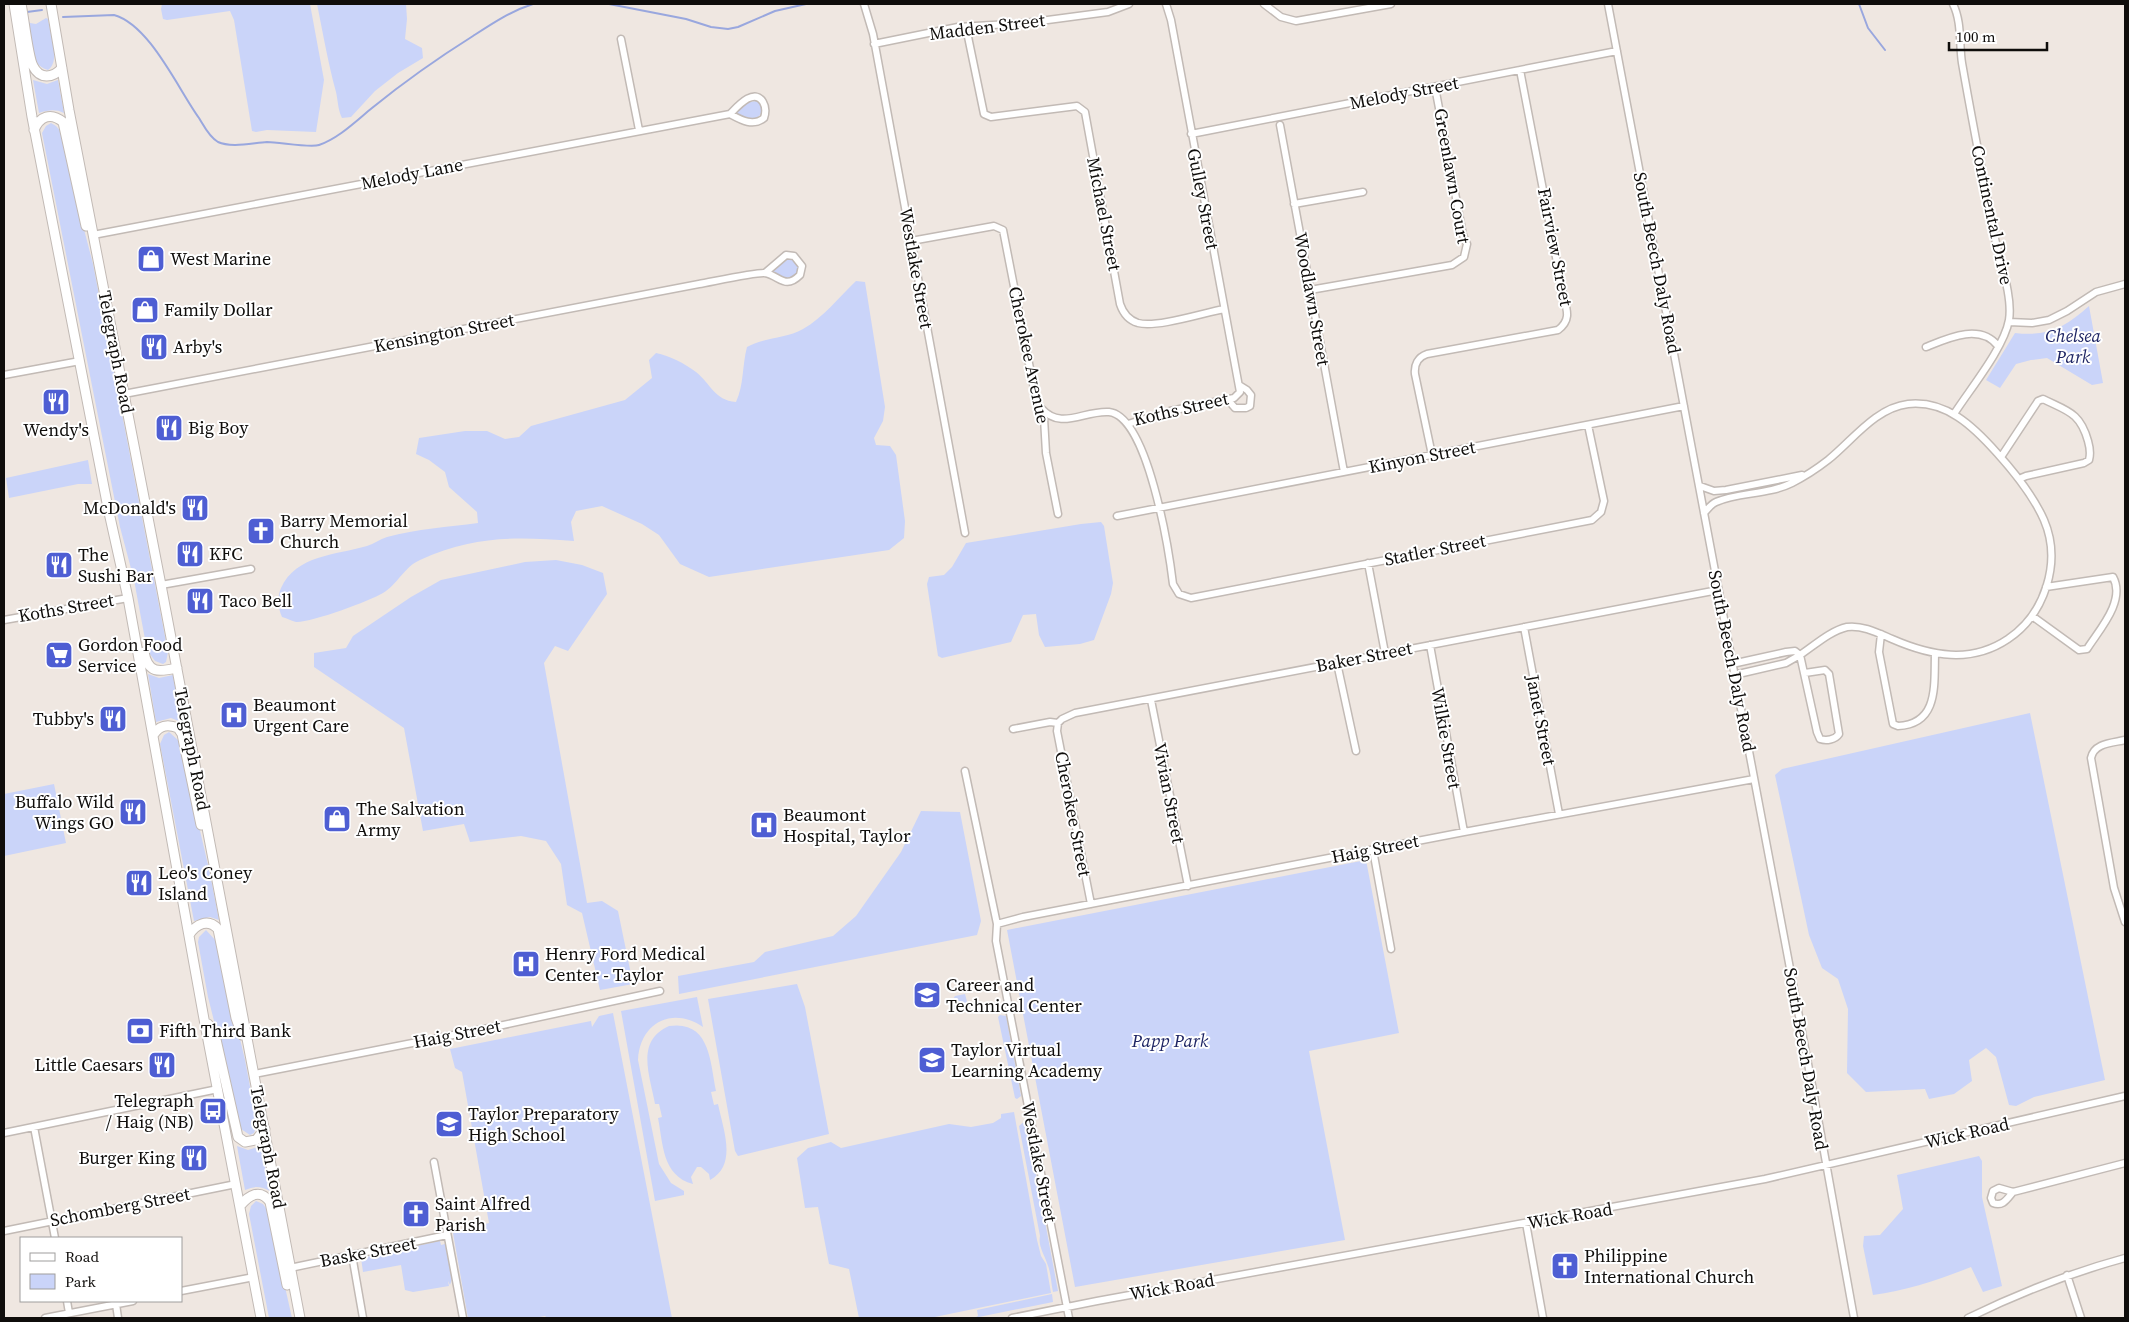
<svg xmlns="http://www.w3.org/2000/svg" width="2129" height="1322" viewBox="0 0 2129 1322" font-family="'Source Serif 4',serif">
  <rect width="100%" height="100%" fill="#efe7e1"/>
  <!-- green -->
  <path fill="#cad4f9" d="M162 4H310L324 80 316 132 267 130 256 132 252 131 234 20 230 11 167 20 163 19 161 9Z
    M317 4H406L407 19 405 39 422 48 423 58 398 73 375 91 351 117 342 118C338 110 338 101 336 92 328 63 323 33 317 4Z
    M46 18 48 19C50 33 61 61 48 70 28 65 30 37 28 20L30 23 36 24Z
    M33 80 47 84 58 80 64 113C55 109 49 110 39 113Z
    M757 101C765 106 763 113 757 118L749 119 735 114 748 102Z
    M51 123 56 126 63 134 79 210 93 264 168 652 166 662 163 664 155 661 147 650 134 580 120 527 42 133 46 126Z
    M788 259 795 260 799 269 798 274 791 279H785L772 272Z
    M856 281 865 282 885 407 883 421 874 438 876 445 890 446 896 455 905 521 904 538 889 550 709 577 680 564 659 535 642 524 602 506 576 511 571 522 574 541C516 537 475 535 420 560 404 567 398 584 383 593 370 601 310 623 296 622 292 621 286 618 282 617 278 608 277 597 281 588 296 555 336 555 367 546 374 544 380 539 387 537 417 529 448 527 478 523L477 512 449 487 445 472 429 460 416 454 419 438 465 431H487L505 439 519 437 531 426 625 400 652 378 649 360 656 353C670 356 684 363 696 372 711 384 714 400 736 402 744 385 742 366 747 347 764 337 785 339 803 329 823 318 839 297 856 281Z
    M2089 306 2103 383 2092 385 2047 358 2031 360 2016 364 2000 388 1986 380 2015 333C2047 337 2066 327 2089 306Z
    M88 460 92 484H78L9 498 6 478Z
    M1101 522 1104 526 1113 583 1111 594 1094 640 1080 644 1045 647 1039 635 1036 614 1023 615 1011 642 942 658 938 656 927 584 929 577 944 575 952 567 966 543 1081 524Z
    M556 560 582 565 603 573 607 594 568 651 555 646 544 663 587 903 602 901 618 911 633 984 600 990 582 913 567 905 561 864 546 841 521 836 470 842 464 824 423 831 404 728 314 667V653L346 648 353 636 411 597 441 580 525 562Z
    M148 674 159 678 173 675 181 722 171 718 156 722Z
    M2030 713 2105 1080 2034 1097 2016 1106 2009 1105 1996 1057 1986 1048 1969 1060 1972 1081 1954 1094 1929 1099 1925 1089 1866 1092 1847 1073 1848 1009 1838 979 1822 968 1809 935 1775 775 1782 769Z
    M169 732 179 741 209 869 219 920 210 917 194 921 160 744 164 735Z
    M54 784 66 843 4 856V794Z
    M921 811 960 812 981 921 977 935 679 994 678 976 754 962 765 952 833 936 856 916 901 852Z
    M1366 860 1399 1033 1309 1051 1345 1240 1075 1287 1007 930Z
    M206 930 217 942 245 1060 257 1124 254 1133 250 1135 241 1129 208 997 198 942 199 937Z
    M797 984 805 1007 829 1134 738 1156 735 1151 708 999Z
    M965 994 969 1009 955 1013 951 1002 955 996Z
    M697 997 703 1027C672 1006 640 1023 638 1060L659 1164 671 1183 684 1191V1195L655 1201 621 1011Z
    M613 1013 672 1318H547L545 1316 534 1318H468L453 1233 489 1223 462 1072 455 1068 450 1049 591 1021 592 1027 599 1016Z
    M1000 1015 1006 1016 1021 1096 1017 1099 1015 1098 998 1017Z
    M669 1026C710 1020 710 1061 716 1091L711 1092 714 1105 718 1104C723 1129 738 1165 710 1180L709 1174 701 1167H697L691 1177 693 1184C662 1176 663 1143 658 1118L662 1117 659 1104H655C650 1076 635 1041 669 1026Z
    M1014 1112 1037 1240 1041 1256 1046 1264 1051 1293 930 1318H859L849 1269 829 1264 818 1207 805 1208 797 1158 808 1148 831 1142 841 1148 949 1124 971 1127 993 1123 1001 1118V1114Z
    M1026 1120 1058 1291 1053 1292C1051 1283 1051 1272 1047 1263 1044 1254 1038 1246 1040 1236L1019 1126Z
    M237 1146 248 1150 261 1146 270 1191C260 1186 255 1186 245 1190Z
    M1979 1156 1982 1161V1197L2002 1286 1983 1292 1971 1267C1941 1279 1906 1291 1873 1295L1863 1246 1864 1236 1880 1235 1903 1209 1897 1175Z
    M256 1201 263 1204 268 1211 292 1318H269L249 1214 251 1206Z
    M440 1241 441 1245 445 1244 452 1279 450 1285 448 1281 449 1286 413 1292 405 1290 401 1265 363 1272 361 1258Z
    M1052 1294 1053 1302 974 1318 978 1316 977 1310Z"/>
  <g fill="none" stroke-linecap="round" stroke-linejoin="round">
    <!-- stream -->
    <path stroke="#99a7de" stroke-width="2" d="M609 4 686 19 711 27 728 29 738 27 775 11 806 4
      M1859 4 1868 28 1885 50
      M27 12 42 10
      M63 17 114 15C150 25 178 89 199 118 204 126 209 137 218 142 231 148 252 143 267 142 279 142 310 148 319 145 339 138 356 121 372 108 404 82 438 58 473 36 493 23 511 11 533 4"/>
    <defs>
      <path id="minor" d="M864 4 873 34 965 533
        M1264 4 1281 17 1296 21 1391 4
        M1608 4 1812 1085 1854 1318
        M1953 4C1962 22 1959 44 1962 63 1972 120 1983 177 1994 234 1999 259 2013 296 2009 320 2004 348 1970 389 1954 414
        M966 27 984 114 991 117 1077 106 1085 112 1120 304C1123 313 1128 320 1138 323 1157 328 1203 313 1224 309
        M621 39 639 130
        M874 44 958 27 1025 23 1108 12 1129 4
        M1280 125 1344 472
        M1191 134 1617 51
        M1294 204 1363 192
        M93 235 730 114C741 120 753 127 764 118 766 112 766 107 763 102 754 87 737 107 730 114
        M911 241 994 226 1003 230 1035 394 1044 418 1046 453 1058 514
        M1310 290 1452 265 1464 257 1467 244 1463 235 1435 87
        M2009 322 2032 323 2049 320 2067 311 2096 292 2125 284
        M1926 347C1948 338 1980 323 1998 346
        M4 375 80 361
        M124 394 699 284C711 282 756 272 765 273 780 276 785 290 800 275L802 266 794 256 786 255 765 273
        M1228 400 1235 408H1246L1250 406 1251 395 1247 390 1239 385
        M1041 408C1061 431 1084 410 1109 412 1148 416 1169 551 1173 584L1179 594 1191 598 1592 520 1601 512 1604 501 1588 425
        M1128 424 1170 411 1234 398 1240 392 1171 20 1166 4
        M1432 455 1415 374C1414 365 1418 357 1427 354L1558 330C1570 321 1568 312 1564 299L1520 70
        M2001 457 2038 401 2043 399C2067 411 2080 412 2088 441 2090 448 2091 453 2089 460L2084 463 2026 476 2019 479
        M1700 486 1714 491 1726 490 1802 475
        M1704 513C1708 509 1711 504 1716 502 1739 492 1768 495 1792 483 1802 478 1819 467 1828 460 1852 441 1875 408 1908 404 1946 400 1973 426 1997 453 2015 473 2033 495 2044 520 2062 562 2045 614 2008 639 1971 664 1931 656 1892 639 1878 633 1863 625 1847 627 1830 631 1815 645 1800 655L1817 732 1820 739C1826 741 1835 740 1839 734L1829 674 1825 670 1805 673
        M1117 516 1684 406
        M1368 563 1385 653
        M161 585 251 569
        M2032 616 2079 650 2087 649C2099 630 2126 601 2113 577L2046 587
        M4 620 128 598
        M1524 627 1559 814
        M1881 634 1879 652 1893 724 1898 726C1939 724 1934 685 1935 654
        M1430 645 1464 832
        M1337 663 1356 751
        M1732 664 1786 652 1795 651 1800 655 1786 663 1734 675
        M1151 700 1188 886
        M1058 723 1057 731 1091 904
        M1013 729 1050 722 1058 723 1062 719 1075 713 1718 590
        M2125 740C2112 743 2094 743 2091 758L2114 888 2125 922
        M965 771 997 924 996 941 1069 1318
        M1373 850 1391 949
        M997 924 1023 917 1464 832 1754 779
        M254 1074 494 1027 660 991
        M34 1127 55 1238
        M4 1133 218 1089
        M434 1162 463 1318
        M2013 1192 1999 1188 1993 1191 1991 1198 1993 1203C2003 1207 2007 1199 2013 1192L2125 1163
        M1526 1223 1543 1318
        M4 1231 236 1184
        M352 1255 363 1318
        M290 1268 447 1235
        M2067 1275 2081 1318
        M181 1291 254 1277
        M67 1301 69 1313
        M116 1304 118 1318
        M45 1318 133 1301
        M1012 1318 1097 1301 1765 1179 2125 1096
        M1968 1318C2019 1293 2070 1273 2125 1258"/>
      <path id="major" d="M14 4 32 117 108 508 128 598 204 1019 261 1318
        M21 4C24 17 28 57 33 66 40 80 53 78 62 68
        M51 4 69 110 161 585 300 1318
        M34 130C40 116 51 112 63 122L86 226
        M144 652C148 674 159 672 177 668
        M154 734C160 725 168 724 178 728L182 734 201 825
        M189 935C196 924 208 918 218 929L236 1018 242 1035
        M208 1024 215 1035 238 1137 245 1142 256 1140 265 1129
        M240 1206C249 1195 260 1188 270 1202L287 1285"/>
    </defs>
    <!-- minor casing -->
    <use href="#minor" stroke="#c2bab5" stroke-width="9"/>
    <!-- major casing -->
    <use href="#major" stroke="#c2bab5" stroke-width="11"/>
    <!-- minor -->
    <use href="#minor" stroke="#fff" stroke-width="6"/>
    <!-- major -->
    <use href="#major" stroke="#fff" stroke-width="9"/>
  </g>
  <!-- icons -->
  <defs>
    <symbol id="shop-square" viewBox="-11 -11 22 22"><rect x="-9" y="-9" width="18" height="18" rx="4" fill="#4e5ed3" stroke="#fff"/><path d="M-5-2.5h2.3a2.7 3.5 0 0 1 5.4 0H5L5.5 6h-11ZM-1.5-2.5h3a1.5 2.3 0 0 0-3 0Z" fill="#fff"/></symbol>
    <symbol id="restaurant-square" viewBox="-11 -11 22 22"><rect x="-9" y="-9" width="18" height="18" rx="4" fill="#4e5ed3" stroke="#fff"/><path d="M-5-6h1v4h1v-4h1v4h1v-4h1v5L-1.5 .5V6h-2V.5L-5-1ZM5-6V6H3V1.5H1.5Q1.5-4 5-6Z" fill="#fff"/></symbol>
    <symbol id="church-square" viewBox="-11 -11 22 22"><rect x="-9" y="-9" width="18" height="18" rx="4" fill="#4e5ed3" stroke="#fff"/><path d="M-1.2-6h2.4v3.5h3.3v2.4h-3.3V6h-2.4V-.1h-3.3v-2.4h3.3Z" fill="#fff"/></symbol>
    <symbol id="supermarket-square" viewBox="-11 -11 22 22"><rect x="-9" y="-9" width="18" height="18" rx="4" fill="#4e5ed3" stroke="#fff"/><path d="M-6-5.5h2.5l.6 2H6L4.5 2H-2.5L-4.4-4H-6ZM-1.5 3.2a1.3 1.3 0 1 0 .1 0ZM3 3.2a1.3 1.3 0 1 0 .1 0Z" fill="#fff"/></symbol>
    <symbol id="hospital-square" viewBox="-11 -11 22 22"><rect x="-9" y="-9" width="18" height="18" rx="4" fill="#4e5ed3" stroke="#fff"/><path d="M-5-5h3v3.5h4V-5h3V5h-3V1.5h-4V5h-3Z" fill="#fff"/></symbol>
    <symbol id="school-square" viewBox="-11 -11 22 22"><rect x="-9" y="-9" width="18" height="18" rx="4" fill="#4e5ed3" stroke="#fff"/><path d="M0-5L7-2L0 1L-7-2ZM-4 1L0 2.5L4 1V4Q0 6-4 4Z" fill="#fff"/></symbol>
    <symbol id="bank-square" viewBox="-11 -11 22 22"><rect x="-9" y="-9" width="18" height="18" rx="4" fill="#4e5ed3" stroke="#fff"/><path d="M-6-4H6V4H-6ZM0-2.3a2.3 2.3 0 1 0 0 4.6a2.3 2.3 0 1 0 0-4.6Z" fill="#fff"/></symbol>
    <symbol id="bus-square" viewBox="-11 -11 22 22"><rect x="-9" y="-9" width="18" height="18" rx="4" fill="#4e5ed3" stroke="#fff"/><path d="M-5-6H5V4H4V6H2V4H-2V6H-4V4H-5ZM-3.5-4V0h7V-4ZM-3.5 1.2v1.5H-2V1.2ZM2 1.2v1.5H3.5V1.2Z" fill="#fff"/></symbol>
  </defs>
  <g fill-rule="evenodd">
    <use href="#shop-square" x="135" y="243" width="32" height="32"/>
    <use href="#shop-square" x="129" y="294" width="32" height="32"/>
    <use href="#restaurant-square" x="138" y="331" width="32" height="32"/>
    <use href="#restaurant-square" x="40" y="386" width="32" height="32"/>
    <use href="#restaurant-square" x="153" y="412" width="32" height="32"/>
    <use href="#restaurant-square" x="179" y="492" width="32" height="32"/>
    <use href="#church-square" x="245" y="515" width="32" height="32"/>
    <use href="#restaurant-square" x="174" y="538" width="32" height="32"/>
    <use href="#restaurant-square" x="43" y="549" width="32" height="32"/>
    <use href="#restaurant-square" x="184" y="585" width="32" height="32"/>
    <use href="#supermarket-square" x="43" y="639" width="32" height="32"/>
    <use href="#hospital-square" x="218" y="699" width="32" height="32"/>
    <use href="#restaurant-square" x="97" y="703" width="32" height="32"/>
    <use href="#restaurant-square" x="117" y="796" width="32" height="32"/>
    <use href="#shop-square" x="321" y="803" width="32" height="32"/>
    <use href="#hospital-square" x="748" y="809" width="32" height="32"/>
    <use href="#restaurant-square" x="123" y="867" width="32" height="32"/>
    <use href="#hospital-square" x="510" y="948" width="32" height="32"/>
    <use href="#school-square" x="911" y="979" width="32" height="32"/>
    <use href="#bank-square" x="124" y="1015" width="32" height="32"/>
    <use href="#school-square" x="916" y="1044" width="32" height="32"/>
    <use href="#restaurant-square" x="146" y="1049" width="32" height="32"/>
    <use href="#bus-square" x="197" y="1095" width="32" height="32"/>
    <use href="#school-square" x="433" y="1108" width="32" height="32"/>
    <use href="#restaurant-square" x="178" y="1142" width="32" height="32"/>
    <use href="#church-square" x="400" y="1198" width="32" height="32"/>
    <use href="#church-square" x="1549" y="1250" width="32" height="32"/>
  </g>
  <g text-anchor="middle" stroke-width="4" stroke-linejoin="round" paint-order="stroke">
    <!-- street labels -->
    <g font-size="18" fill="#0f0d0b" stroke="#fff">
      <text transform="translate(987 27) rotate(-7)" y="6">Madden Street</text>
      <text transform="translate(1404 93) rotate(-11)" y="6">Melody Street</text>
      <text transform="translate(412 174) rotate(-11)" y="6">Melody Lane</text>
      <text transform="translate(1452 176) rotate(80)" y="6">Greenlawn Court</text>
      <text transform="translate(1203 199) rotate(79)" y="6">Gulley Street</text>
      <text transform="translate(1104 214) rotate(79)" y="6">Michael Street</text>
      <text transform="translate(1992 215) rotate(78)" y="6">Continental Drive</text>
      <text transform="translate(1555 247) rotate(79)" y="6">Fairview Street</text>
      <text transform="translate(1657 263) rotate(79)" y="6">South Beech Daly Road</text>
      <text transform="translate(916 268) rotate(80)" y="6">Westlake Street</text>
      <text transform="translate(1312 299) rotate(80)" y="6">Woodlawn Street</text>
      <text transform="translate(444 333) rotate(-11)" y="6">Kensington Street</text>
      <text transform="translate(116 352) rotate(79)" y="6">Telegraph Road</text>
      <text transform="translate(1029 355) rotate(78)" y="6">Cherokee Avenue</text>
      <text transform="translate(1181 409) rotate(-13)" y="6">Koths Street</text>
      <text transform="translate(1422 457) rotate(-11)" y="6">Kinyon Street</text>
      <text transform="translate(1435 550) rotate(-11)" y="6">Statler Street</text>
      <text transform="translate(66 608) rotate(-10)" y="6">Koths Street</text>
      <text transform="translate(1364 657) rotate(-11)" y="6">Baker Street</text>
      <text transform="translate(1732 661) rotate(79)" y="6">South Beech Daly Road</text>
      <text transform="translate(1541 720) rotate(79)" y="6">Janet Street</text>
      <text transform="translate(1446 738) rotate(80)" y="6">Wilkie Street</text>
      <text transform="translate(192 749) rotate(79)" y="6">Telegraph Road</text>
      <text transform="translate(1169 793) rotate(79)" y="6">Vivian Street</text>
      <text transform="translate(1073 814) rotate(79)" y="6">Cherokee Street</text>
      <text transform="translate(1375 849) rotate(-11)" y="6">Haig Street</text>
      <text transform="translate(457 1034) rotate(-11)" y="6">Haig Street</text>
      <text transform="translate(1806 1059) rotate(80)" y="6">South Beech Daly Road</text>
      <text transform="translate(1967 1133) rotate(-13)" y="6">Wick Road</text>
      <text transform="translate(268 1147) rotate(79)" y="6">Telegraph Road</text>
      <text transform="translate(1039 1162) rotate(79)" y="6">Westlake Street</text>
      <text transform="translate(120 1207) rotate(-11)" y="6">Schomberg Street</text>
      <text transform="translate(1570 1216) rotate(-10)" y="6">Wick Road</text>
      <text transform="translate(368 1252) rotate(-11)" y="6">Baske Street</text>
      <text transform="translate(1172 1287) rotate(-10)" y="6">Wick Road</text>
    </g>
    <!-- poi labels -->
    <g font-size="18" fill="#0f0d0b" stroke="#fff" text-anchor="start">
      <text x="170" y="265">West Marine</text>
      <text x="164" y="316">Family Dollar</text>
      <text x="173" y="353">Arby's</text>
      <text x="188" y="434">Big Boy</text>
      <text x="56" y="436" text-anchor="middle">Wendy's</text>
      <text x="176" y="514" text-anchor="end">McDonald's</text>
      <text x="280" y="527">Barry Memorial<tspan x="280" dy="21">Church</tspan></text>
      <text x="209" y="560">KFC</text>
      <text x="78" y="561">The<tspan x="78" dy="21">Sushi Bar</tspan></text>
      <text x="219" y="607">Taco Bell</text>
      <text x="78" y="651">Gordon Food<tspan x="78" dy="21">Service</tspan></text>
      <text x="253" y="711">Beaumont<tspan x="253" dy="21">Urgent Care</tspan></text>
      <text x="94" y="725" text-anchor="end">Tubby's</text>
      <text x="114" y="808" text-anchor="end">Buffalo Wild<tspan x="114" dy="21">Wings GO</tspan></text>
      <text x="356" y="815">The Salvation<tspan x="356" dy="21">Army</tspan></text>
      <text x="783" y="821">Beaumont<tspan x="783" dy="21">Hospital, Taylor</tspan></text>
      <text x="158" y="879">Leo's Coney<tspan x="158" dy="21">Island</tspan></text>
      <text x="545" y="960">Henry Ford Medical<tspan x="545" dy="21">Center - Taylor</tspan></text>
      <text x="946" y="991">Career and<tspan x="946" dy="21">Technical Center</tspan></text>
      <text x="159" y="1037">Fifth Third Bank</text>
      <text x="951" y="1056">Taylor Virtual<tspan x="951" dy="21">Learning Academy</tspan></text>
      <text x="143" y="1071" text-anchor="end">Little Caesars</text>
      <text x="194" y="1107" text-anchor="end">Telegraph<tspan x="194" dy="21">/ Haig (NB)</tspan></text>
      <text x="468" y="1120">Taylor Preparatory<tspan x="468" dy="21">High School</tspan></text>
      <text x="175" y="1164" text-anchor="end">Burger King</text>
      <text x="435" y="1210">Saint Alfred<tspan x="435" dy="21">Parish</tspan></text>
      <text x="1584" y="1262">Philippine<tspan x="1584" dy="21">International Church</tspan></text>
    </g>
    <!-- park labels -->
    <g font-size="18" font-style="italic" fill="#1e2564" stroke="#fff">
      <text x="2073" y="342">Chelsea<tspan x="2073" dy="21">Park</tspan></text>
      <text x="1170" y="1047">Papp Park</text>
    </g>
  </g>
  <!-- border -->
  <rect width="2129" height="1322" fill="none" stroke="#0f0d0b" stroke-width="10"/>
  <!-- legend -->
  <rect x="20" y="1237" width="162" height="65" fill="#ffffff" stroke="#9f9e9d"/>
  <rect x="30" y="1253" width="25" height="8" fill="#ffffff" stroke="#9f9e9d"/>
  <text x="65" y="1262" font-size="15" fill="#0f0d0b">Road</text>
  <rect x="30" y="1274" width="25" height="15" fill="#cad4f9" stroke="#9f9e9d"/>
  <text x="65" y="1287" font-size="15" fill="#0f0d0b">Park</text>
  <!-- scale -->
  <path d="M1949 42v8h98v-8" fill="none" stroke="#0f0d0b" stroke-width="2.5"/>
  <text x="1956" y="42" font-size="15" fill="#0f0d0b" stroke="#ffffff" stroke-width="4" paint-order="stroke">100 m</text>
</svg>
